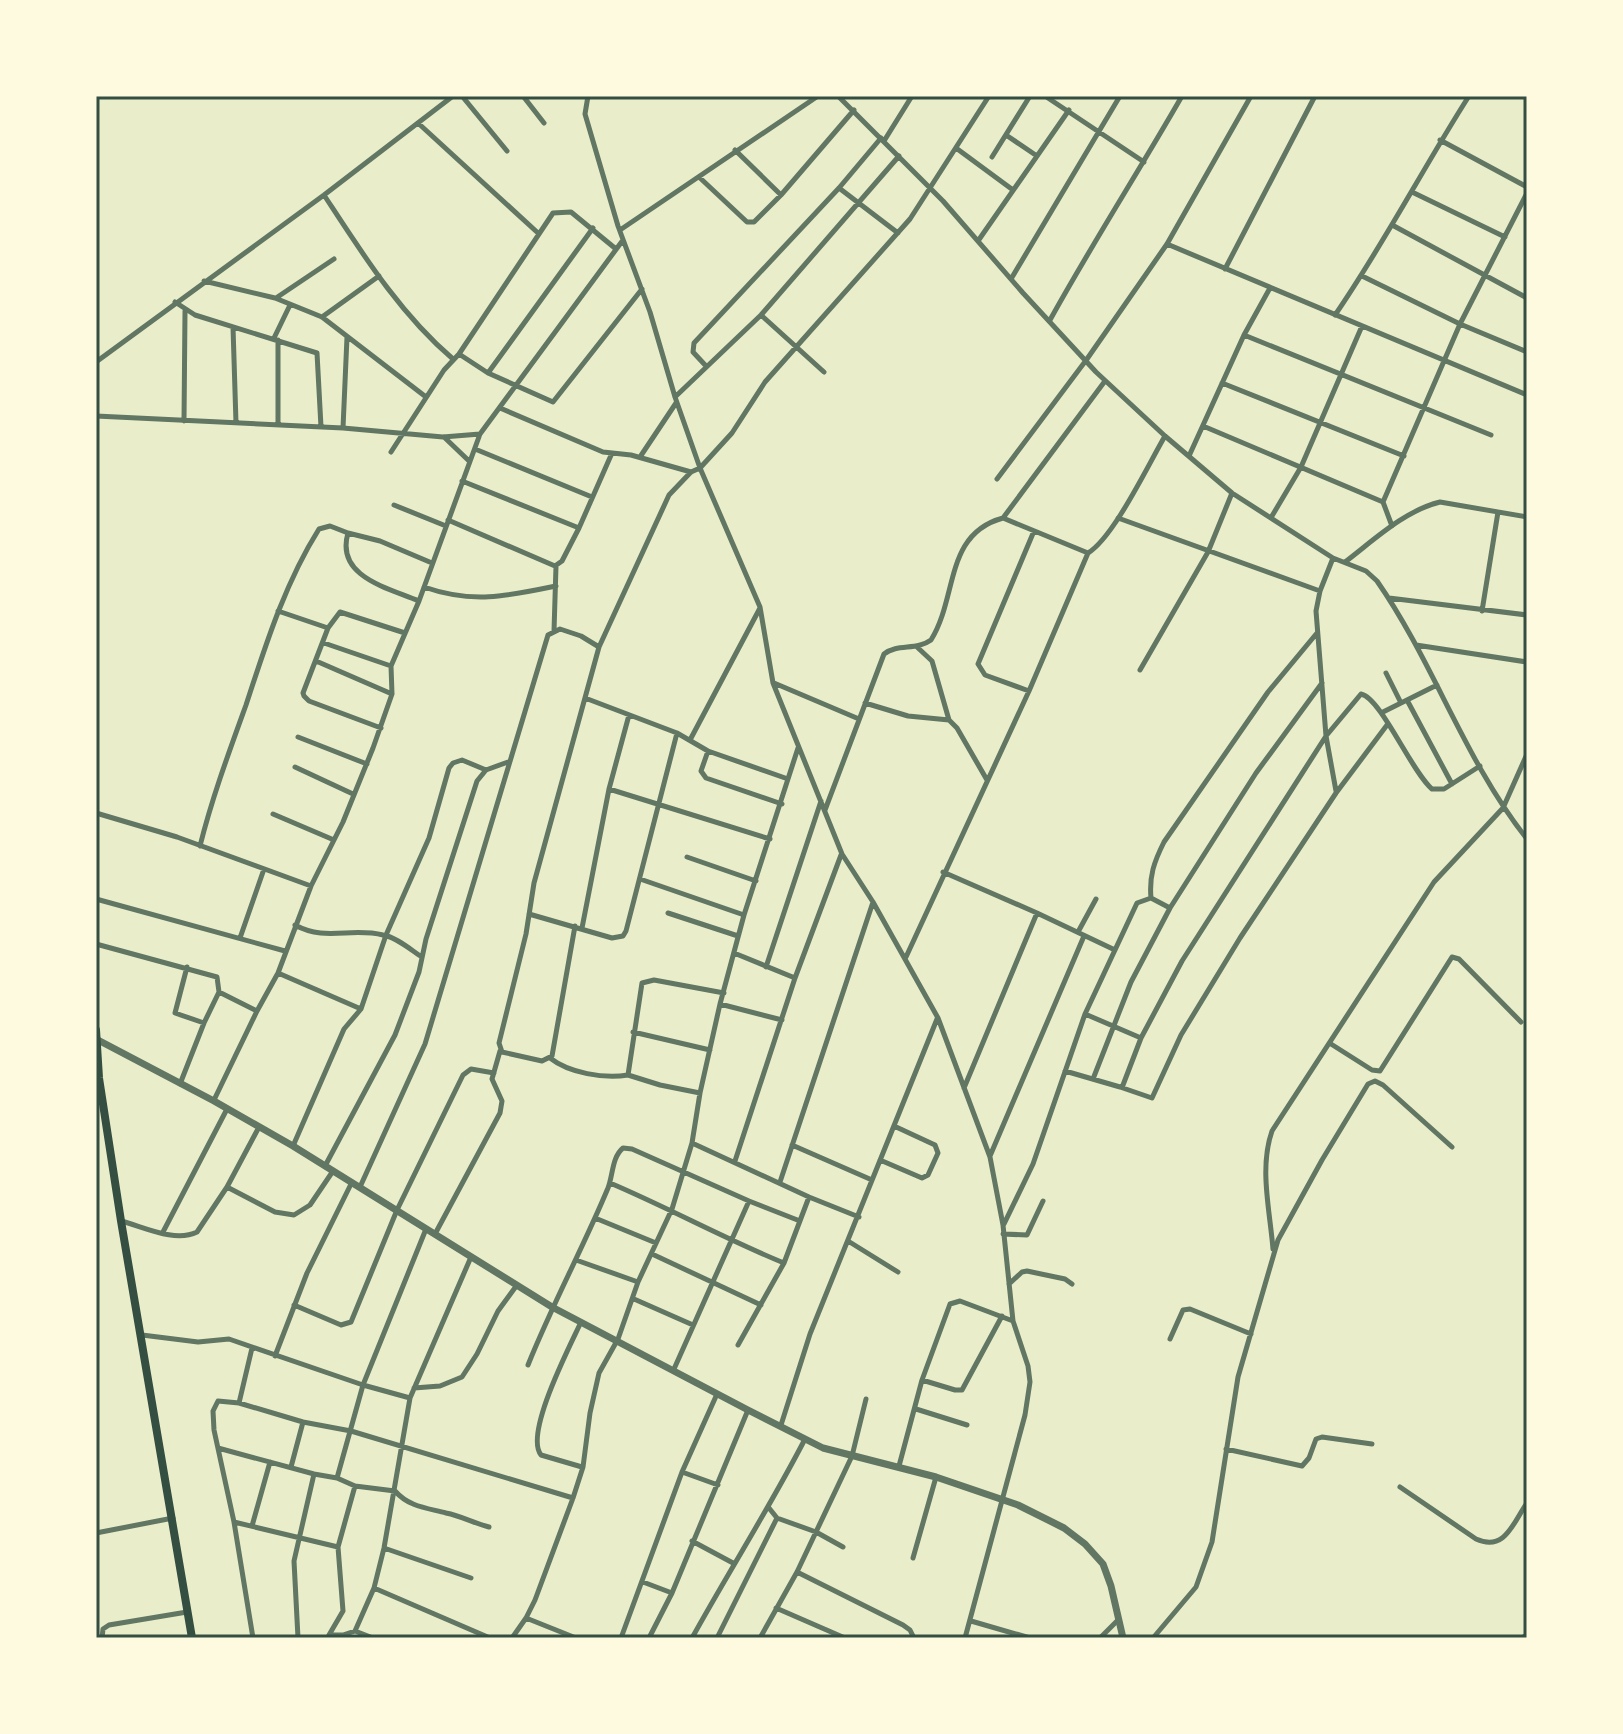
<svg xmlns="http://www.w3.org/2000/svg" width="1623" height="1734" viewBox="0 0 1623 1734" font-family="Manrope,sans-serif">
  <rect width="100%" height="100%" fill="#e9edc9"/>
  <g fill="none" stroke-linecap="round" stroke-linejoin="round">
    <!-- minor -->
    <path stroke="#617663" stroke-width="5" d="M462 96 507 151
      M523 96 544 123
      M588 96 585 114 618 226 650 312 675 397 700 468 760 607 773 683 842 854 873 902 938 1018 990 1157 1003 1225 1013 1321 1028 1366 1030 1382 1025 1415 965 1638
      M838 96 943 201 1023 293 1096 372 1165 436 1232 493 1333 558 1366 571 1377 581C1434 663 1465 761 1527 839
      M1045 96 1144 162
      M418 123 538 233
      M1006 135 1037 156
      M1440 140 1527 187
      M884 141 912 96
      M956 148 1013 190
      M735 150 781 195
      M992 157 1030 96
      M699 177 747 222H754L781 195 854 110
      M839 188 898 233
      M1412 192 1505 237
      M324 195C362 253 400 314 453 359
      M1394 226 1527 298
      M620 230 818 96
      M978 241 1069 110
      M1167 244 1527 395
      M1225 269 1315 96
      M1362 276 1460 324 1527 352
      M1011 279 1120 96
      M204 281 275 298 322 317 426 397
      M276 298 334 259
      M175 302 195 315 317 353 321 427
      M761 315 824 372
      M1335 315C1384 244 1423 168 1469 96
      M322 317 379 276
      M1050 320C1092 244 1139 171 1182 96
      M233 327 236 423
      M1244 335 1491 435
      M274 338 290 305
      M459 354 488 373 553 402 642 289
      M96 362 324 195 453 96
      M706 366 693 352 694 343 839 188 881 138
      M488 373 593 228
      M1222 383 1404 456
      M675 397 761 315 899 156
      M500 408 603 452 631 455 691 472
      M96 416 343 428 443 437 480 434
      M184 421 185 311
      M278 425V340
      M1203 426 1383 502 1392 526
      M343 428 347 337
      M444 437 468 460
      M475 449 592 497
      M391 452 444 370 459 354 553 213 571 212 616 249
      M1189 456 1244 335 1270 288
      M640 457 676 403
      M997 479 1087 359 1167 244 1251 96
      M1383 502 1460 324 1527 193
      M394 505 446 526
      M1272 516 1301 467 1362 326
      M1003 518 1088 553
      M1118 518 1320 591
      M448 520 555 566 562 561 579 528 462 481
      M579 528 612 453
      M348 533 380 541 432 563
      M1345 562C1374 540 1404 511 1440 502L1527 517
      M424 587C472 604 508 596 556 586
      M1389 598 1527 615
      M278 611 328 628
      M1482 611 1498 512
      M554 631 556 566
      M324 643 391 666
      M1416 645 1527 662
      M917 647 932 661 949 720
      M316 661 392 694
      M1140 670 1208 552 1232 493
      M1386 673 1401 703
      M774 683 859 719
      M1029 691 985 675 978 664 1034 531
      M585 698 677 733 708 751 788 779
      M1407 700 1452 784
      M865 703 908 716 949 720 957 728 987 780
      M1383 712 1437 685
      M381 728 309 701 304 696 303 693 328 628 340 612 405 633
      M298 737 367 764
      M690 740 760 608
      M708 751 701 771 706 778 782 804
      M295 767 353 794
      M609 789 770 839
      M1336 791 1326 736 1361 694C1381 698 1411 771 1432 789H1444L1480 766
      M825 810 884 654C898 643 916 651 931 640 958 597 944 534 1003 518L1105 381
      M96 813 177 837 311 886
      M273 814 334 840
      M200 846C212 798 229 752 246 705 266 644 285 583 319 529L330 526 348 533C335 577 389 588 419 601
      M687 857 756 881
      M943 872 1037 913 1115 950
      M640 879 744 915
      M1151 898C1149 876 1154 862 1164 842L1268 692 1317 633
      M96 899 285 951
      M668 913 738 936
      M529 914 612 938 623 936 626 931 677 733
      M295 925C326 942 350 927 383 935 396 937 411 950 422 957
      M575 926 552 1056 542 1061 502 1052 499 1043 526 934 534 883 599 647 669 495 691 472 700 468 732 433 765 382 910 219 989 96
      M582 928 609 789 629 715
      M1078 932 1096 899
      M240 938 264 869
      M96 944 217 977 219 992 204 1023 180 1084
      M734 953 795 978
      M906 957 1029 691 1088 553C1114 537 1148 465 1165 436
      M187 967 175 1013 204 1023
      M766 967 821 801
      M278 973 361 1009
      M219 992 257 1011
      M720 1004 782 1020
      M1085 1014 1141 1038
      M633 1032 710 1050
      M1331 1044 1372 1070 1380 1071 1452 957 1459 959 1521 1022
      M550 1058C569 1073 604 1079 628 1075L642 983 654 980 724 993
      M1065 1071 1120 1087 1123 1085 1141 1038 1182 961 1326 736 1316 611 1320 591 1333 558
      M628 1075 660 1085 700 1093
      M1093 1079 1131 982 1170 908 1256 773 1322 683
      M1120 1087 1152 1098 1181 1035 1240 938 1336 793 1387 725
      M964 1088 1037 913
      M214 1100 257 1011 278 973 311 886 343 822 373 748 392 694 391 666 419 601 480 434 623 240
      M692 1143 809 1197 859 1217
      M792 1145 872 1180
      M293 1146 344 1029 361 1009 386 935 429 838 449 768 453 763 462 760 486 770
      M990 1156 1084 936
      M880 1160 922 1178 928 1175 938 1153 935 1145 894 1126
      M735 1161 795 978 841 855
      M325 1166 395 1035 419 972 426 939 477 781 486 770 508 762
      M780 1182 873 902
      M610 1183C669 1208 725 1239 784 1263
      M227 1187 275 1212 294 1215 310 1205 333 1171
      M360 1187 425 1044 548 635 560 629 581 636 599 647
      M595 1218 656 1243
      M121 1221C144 1227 175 1243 197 1232L227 1187 259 1127
      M1004 1224 1033 1164 1085 1014 1137 903 1151 898 1170 908
      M163 1232 227 1109
      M435 1234 500 1113 502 1101 492 1079 500 1051
      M1003 1234 1027 1235 1043 1201
      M848 1241 898 1272
      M1273 1249C1270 1211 1259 1168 1272 1131L1434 882 1503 808 1527 754
      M652 1254 761 1305
      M576 1260 638 1282
      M1009 1284 1022 1272 1027 1271 1065 1279 1072 1284
      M634 1299 693 1325
      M294 1305 341 1325 351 1322 397 1210 463 1075 471 1069 494 1073
      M581 1322C570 1346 524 1434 541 1455L582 1467
      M142 1335 198 1342 229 1339 363 1385 410 1398
      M1170 1339 1183 1310 1190 1309 1251 1334
      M738 1345 784 1263 809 1197
      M275 1356 307 1273 352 1182
      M528 1365C552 1305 583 1248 608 1188 613 1175 612 1157 623 1148L632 1149 749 1201 800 1221
      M674 1369 749 1201
      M922 1380 955 1390H962L1002 1316
      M414 1388 440 1386 462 1377 477 1354 498 1311 517 1285
      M239 1403 252 1348
      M916 1409 967 1425
      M781 1425 810 1334 937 1019
      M218 1448 314 1474 337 1478 355 1486 395 1491C409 1507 427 1508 446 1513 461 1516 474 1523 489 1527
      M1226 1449 1302 1466 1309 1458 1316 1439 1322 1437 1372 1444
      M899 1466 922 1380 950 1304 960 1301 1013 1321
      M291 1467 303 1422
      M682 1472 718 1485
      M337 1478 363 1385 426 1229
      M1400 1487 1476 1539C1505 1552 1513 1523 1527 1503
      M769 1508 777 1518 816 1532 843 1547
      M234 1522 338 1547
      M252 1526 270 1462
      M96 1533 173 1518
      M692 1541 733 1563
      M384 1548 471 1578
      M913 1558 936 1477
      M797 1572 903 1625 910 1630 914 1638
      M643 1582 672 1593
      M374 1588 490 1638
      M776 1608 845 1638
      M526 1618 576 1638
      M971 1621 1030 1638
      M355 1631 373 1638
      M329 1635 343 1611 338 1547 355 1486
      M102 1638 103 1629 109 1625 187 1612
      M253 1638 234 1522 214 1430 213 1411 218 1401 239 1403 303 1422 351 1431 573 1498
      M298 1638 294 1561 314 1474
      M328 1638 329 1635H343L355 1631 374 1588 384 1548 410 1398 471 1257
      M512 1638 526 1618 535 1600 573 1498 583 1467 590 1413 599 1373 618 1339 638 1282 672 1209 692 1143 700 1093 720 1004 744 915 798 748
      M621 1638 682 1472 717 1394
      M649 1638 672 1593 748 1410
      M692 1638C729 1571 770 1507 805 1439
      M717 1638 777 1518
      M760 1638 797 1572 852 1456 866 1399
      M1100 1638 1118 1620
      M1153 1638 1196 1587 1212 1542 1238 1377 1278 1240 1322 1160 1368 1084 1375 1081 1383 1085 1452 1147
      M1522 1638 1527 1635"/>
    <!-- tertiary -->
    <path stroke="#617663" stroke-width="7" d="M96 1039 214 1101 293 1146 552 1307 748 1410 823 1448 936 1477 1018 1505 1064 1528 1085 1544 1103 1564 1111 1586 1123 1638"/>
    <!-- primary -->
    <path stroke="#344e41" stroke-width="8" d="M96 1030 99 1078 121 1221 192 1638"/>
  </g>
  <!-- border -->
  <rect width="1623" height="1734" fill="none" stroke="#fefae0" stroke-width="196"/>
  <rect x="98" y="98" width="1427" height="1538" fill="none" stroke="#344e41" stroke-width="3"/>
</svg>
